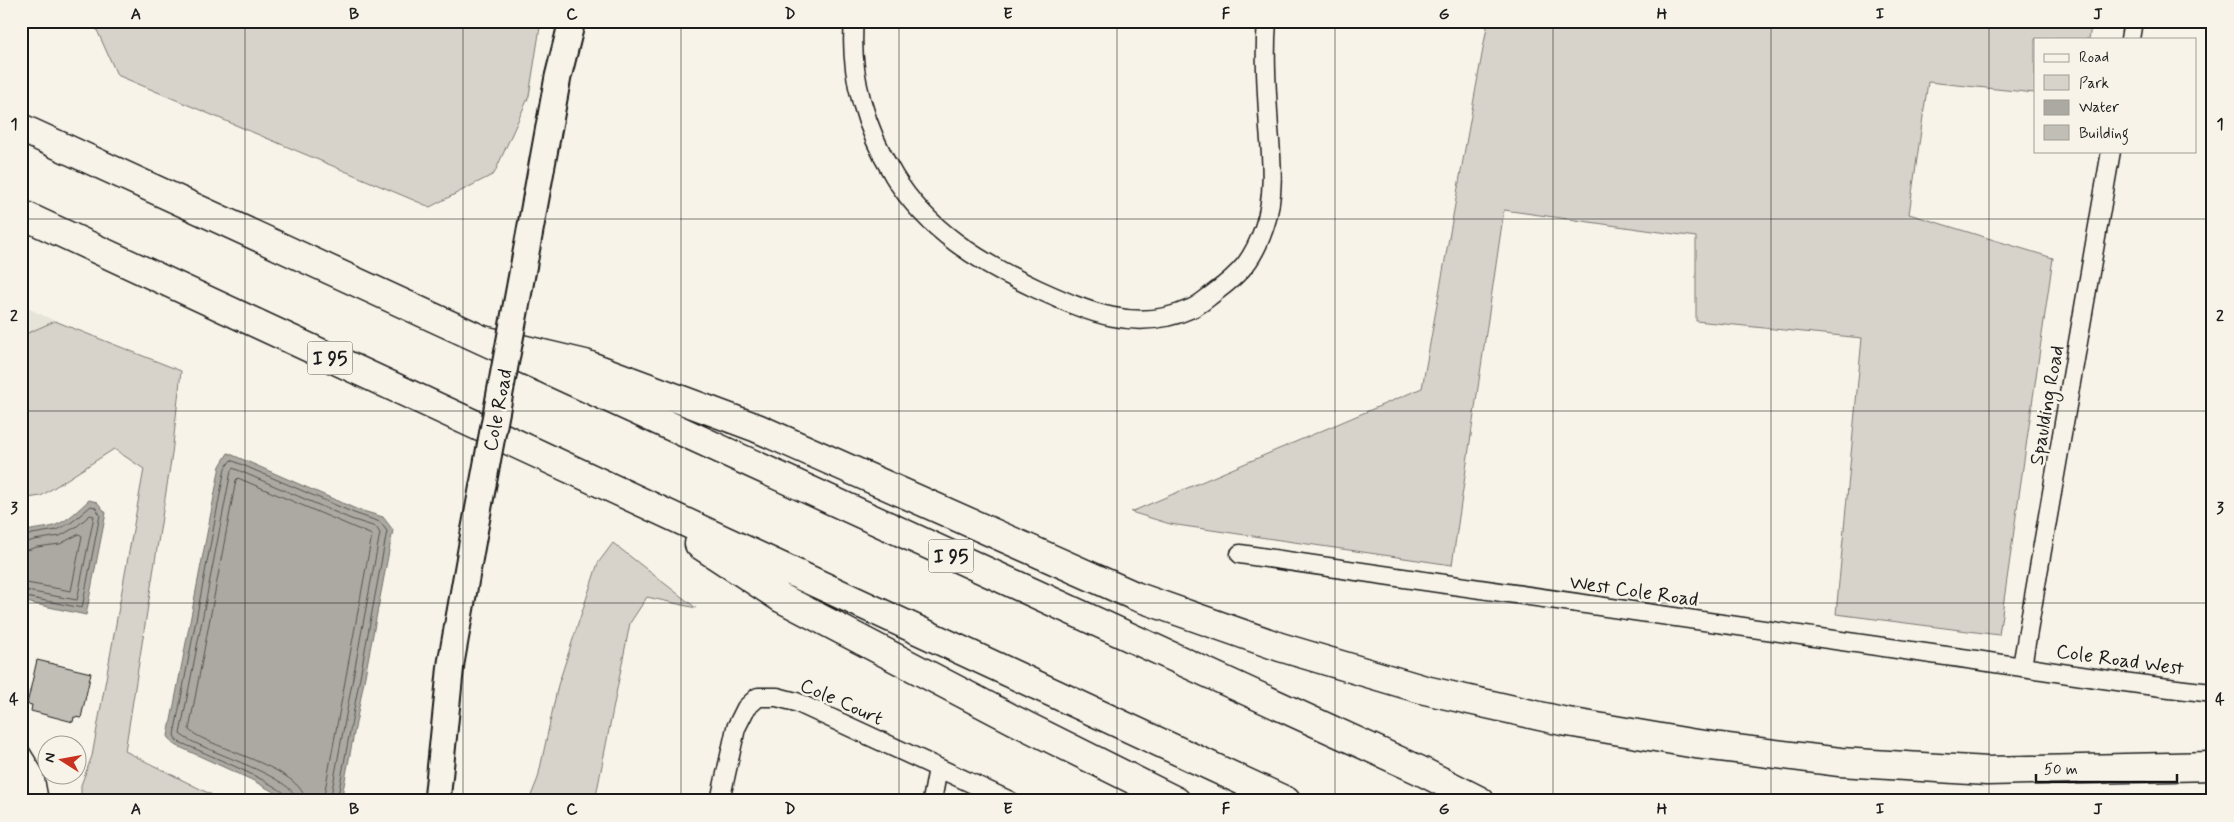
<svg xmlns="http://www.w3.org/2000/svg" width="2234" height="822" viewBox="0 0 2234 822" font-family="Mynerve,sans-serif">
  <rect width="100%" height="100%" fill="#f7f3e8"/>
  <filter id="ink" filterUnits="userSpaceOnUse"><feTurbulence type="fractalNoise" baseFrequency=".02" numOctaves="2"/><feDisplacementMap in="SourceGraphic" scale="10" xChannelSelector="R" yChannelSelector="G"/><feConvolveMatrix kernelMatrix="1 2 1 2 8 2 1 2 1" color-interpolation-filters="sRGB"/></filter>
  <g filter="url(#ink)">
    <!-- built -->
    <path fill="#e6e3d9" d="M21 305 55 321 21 336Z"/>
    <!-- green -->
    <path fill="#d7d3cb" stroke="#7a7874" d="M93 21H541L529 96 494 174 430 207 117 75Z
      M1488 21H2092L2089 39H2035V93L1928 82 1909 214 2053 258 1999 635 1836 614 1862 338 1696 321V237L1504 210 1452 565 1170 524 1131 512 1422 388Z
      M55 321 181 371 172 454 125 751 224 801H81V785L92 756 144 469 114 449 41 496 21 499V336Z
      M613 543 696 608 647 597 630 623 595 801H529L538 778 558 685 598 563Z"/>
    <!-- water -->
    <path fill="#aca9a2" stroke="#72716c" d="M228 453 356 509 383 517 393 530 341 801H290L252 780 173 744 168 736 220 466Z
      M89 500 97 502 106 513 86 615 21 601V534C33 527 44 530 56 525 69 520 79 509 89 500Z"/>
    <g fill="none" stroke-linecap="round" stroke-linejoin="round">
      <!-- shore -->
      <path stroke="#565452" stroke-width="1" d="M21 538 32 534 57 530 72 522 91 506 95 507 100 515 82 608 21 596
        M21 544 34 540 60 536 76 527 90 515 94 516 77 600 21 590
        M21 552 37 547 60 544 79 534 82 536 71 591 21 582
        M291 801C290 787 194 749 177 741L174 735 225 468 231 460 354 513 380 522 387 531 337 801
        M297 801C296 776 200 751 180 734L231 471 233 468 351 519 376 527 380 533 330 801
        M305 801C304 768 211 749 189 730L236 480 238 478 372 535 323 801"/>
    </g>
    <!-- building -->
    <path fill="#c0beb5" stroke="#1c1c1c" d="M37 660 91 673 81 718 74 717 73 722 31 711 32 705 27 704Z"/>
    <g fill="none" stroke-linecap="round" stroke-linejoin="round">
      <defs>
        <path id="street" d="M854 21C849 75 866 130 894 176 927 230 979 262 1035 288 1086 311 1135 334 1190 309 1199 306 1207 298 1214 293 1241 273 1253 260 1264 228 1275 197 1272 162 1269 129 1267 93 1264 58 1267 21
          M2130 39 2133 21
          M1240 554C1473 588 1706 623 1939 655 2030 667 2121 684 2213 693
          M2022 666 2111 151
          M21 753 34 774 39 801
          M720 801 736 728 746 708 758 697H777L796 702 1010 801
          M932 801 938 768"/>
        <path id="secondary" d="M525 258 558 77 572 21
          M437 801 451 663 474 533"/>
        <path id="highway" d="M21 128 1419 770 1480 801
          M21 214 1286 801
          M483 340 585 364 757 428 1135 596 1280 647 1425 690 1562 721 1696 744 1840 762 1987 771 2213 766
          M699 544 781 598 1014 720 1176 801"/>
      </defs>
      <!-- street casing -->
      <use href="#street" stroke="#1c1c1c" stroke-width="21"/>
      <!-- secondary casing -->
      <use href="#secondary" stroke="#1c1c1c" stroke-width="29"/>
      <!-- highway casing -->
      <use href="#highway" stroke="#1c1c1c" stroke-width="31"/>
      <!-- street -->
      <use href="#street" stroke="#f7f3e8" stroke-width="18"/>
      <!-- secondary -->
      <use href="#secondary" stroke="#f7f3e8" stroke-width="25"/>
      <!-- highway -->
      <use href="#highway" stroke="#f7f3e8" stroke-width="28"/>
      <defs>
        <path id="secondary-bridge" d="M474 533 525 258"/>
      </defs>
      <!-- secondary-bridge casing -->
      <use href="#secondary-bridge" stroke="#1c1c1c" stroke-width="29" stroke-linecap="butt"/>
      <!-- secondary-bridge -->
      <use href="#secondary-bridge" stroke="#f7f3e8" stroke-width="25"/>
    </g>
  </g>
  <!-- grid -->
  <path fill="none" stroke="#1c1c1c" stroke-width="1" stroke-opacity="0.55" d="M245 21V801M463 21V801M681 21V801M899 21V801M1117 21V801M1335 21V801M1553 21V801M1771 21V801M1989 21V801M21 219H2213M21 411H2213M21 603H2213"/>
  <g text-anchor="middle" stroke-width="5" stroke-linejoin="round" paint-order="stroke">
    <!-- shield labels -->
    <g fill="#f7f3e8" stroke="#5e5c59" stroke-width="1">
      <rect x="307.5" y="341.5" width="45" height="33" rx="4"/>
      <rect x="928.5" y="539.5" width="45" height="33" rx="4"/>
    </g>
    <g font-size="19" font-weight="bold" fill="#1c1c1c">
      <text x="330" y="365">I 95</text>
      <text x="951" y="563">I 95</text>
    </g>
    <!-- street labels -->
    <g font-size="20" fill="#1c1c1c" stroke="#f7f3e8">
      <text transform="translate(2046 405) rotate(-80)" y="7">Spaulding Road</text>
      <text transform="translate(497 410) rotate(-79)" y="7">Cole Road</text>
      <text transform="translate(1634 590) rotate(8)" y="7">West Cole Road</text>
      <text transform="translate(2120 659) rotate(8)" y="7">Cole Road West</text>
      <text transform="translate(842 701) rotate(24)" y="7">Cole Court</text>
    </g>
  </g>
  <!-- margin -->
  <rect width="2234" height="822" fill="none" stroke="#f7f3e8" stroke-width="55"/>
  <!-- legend -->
  <rect x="2034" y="38" width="162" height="115" fill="#f7f3e8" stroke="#9f9d96"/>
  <rect x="2044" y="54" width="25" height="8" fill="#f7f3e8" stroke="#9f9d96"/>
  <text x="2079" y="62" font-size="15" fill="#1c1c1c">Road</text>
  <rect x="2044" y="75" width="25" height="15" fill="#d7d3cb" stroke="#9f9d96"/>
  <text x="2079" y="88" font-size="15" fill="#1c1c1c">Park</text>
  <rect x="2044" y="100" width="25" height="15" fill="#aca9a2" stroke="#9f9d96"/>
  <text x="2079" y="112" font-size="15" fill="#1c1c1c">Water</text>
  <rect x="2044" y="125" width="25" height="15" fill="#c0beb5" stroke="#9f9d96"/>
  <text x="2079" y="138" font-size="15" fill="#1c1c1c">Building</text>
  <!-- north arrow -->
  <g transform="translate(62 760) rotate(281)"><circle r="24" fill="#f7f3e8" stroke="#9f9d96"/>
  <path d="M0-4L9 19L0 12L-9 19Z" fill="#c8321e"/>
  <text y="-8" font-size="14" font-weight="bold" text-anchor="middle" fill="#1c1c1c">N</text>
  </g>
  <!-- scale -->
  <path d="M2036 774v8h141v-8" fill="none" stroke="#1c1c1c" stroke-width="2.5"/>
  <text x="2044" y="774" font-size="15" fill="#1c1c1c" stroke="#f7f3e8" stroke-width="4" paint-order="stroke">50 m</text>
  <rect x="28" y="28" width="2178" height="766" fill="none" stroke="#1c1c1c" stroke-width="2"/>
  <g font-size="16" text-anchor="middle" font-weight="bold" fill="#1c1c1c">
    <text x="136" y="19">A</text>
    <text x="354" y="19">B</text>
    <text x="572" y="19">C</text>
    <text x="790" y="19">D</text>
    <text x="1008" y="19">E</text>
    <text x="1226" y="19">F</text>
    <text x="1444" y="19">G</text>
    <text x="1662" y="19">H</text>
    <text x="1880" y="19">I</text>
    <text x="2098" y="19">J</text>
    <text x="14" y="129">1</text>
    <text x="2220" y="129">1</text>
    <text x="14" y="321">2</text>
    <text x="2220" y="321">2</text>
    <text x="14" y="513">3</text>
    <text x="2220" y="513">3</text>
    <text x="14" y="704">4</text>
    <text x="2220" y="704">4</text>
    <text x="136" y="814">A</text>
    <text x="354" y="814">B</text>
    <text x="572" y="814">C</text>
    <text x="790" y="814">D</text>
    <text x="1008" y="814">E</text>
    <text x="1226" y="814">F</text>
    <text x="1444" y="814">G</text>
    <text x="1662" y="814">H</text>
    <text x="1880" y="814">I</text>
    <text x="2098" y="814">J</text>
  </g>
</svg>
